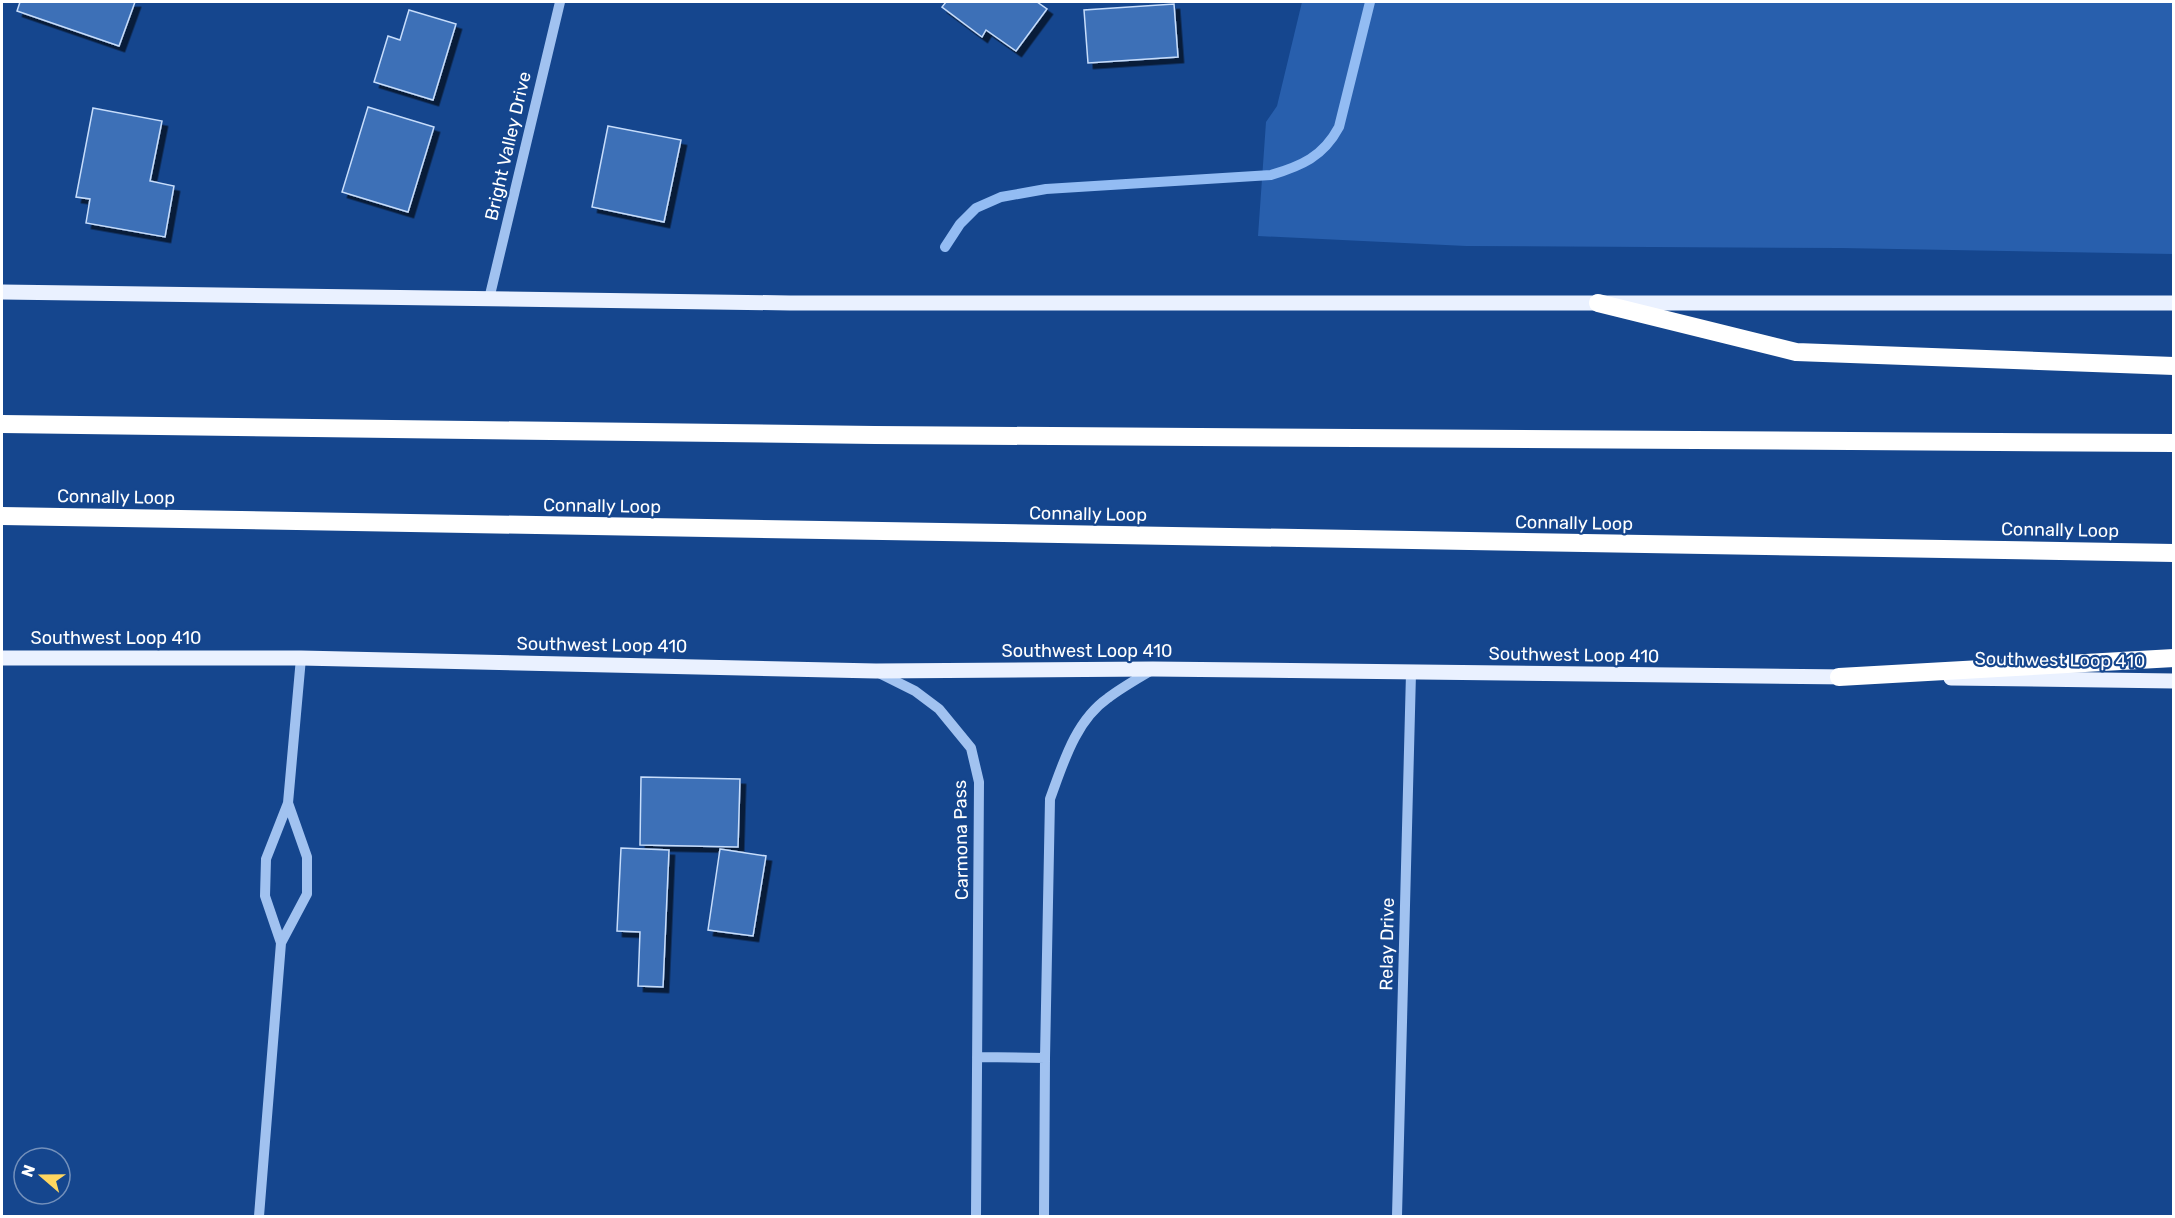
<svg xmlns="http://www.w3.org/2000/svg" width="2175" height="1218" viewBox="0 0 2175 1218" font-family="Rubik,sans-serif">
  <defs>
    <filter id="shadow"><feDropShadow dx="5.5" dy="5.5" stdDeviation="0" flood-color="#0009"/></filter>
  </defs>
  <rect width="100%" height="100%" fill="#15468e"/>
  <!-- green -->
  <path fill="#285fad" d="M1302 2H2173V254L1841 248 1466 246 1258 236 1266 122 1277 106Z"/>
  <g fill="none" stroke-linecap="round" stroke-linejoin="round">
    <!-- stream -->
    <path stroke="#93bcf3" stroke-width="10" d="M945 247 960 224 976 208 1001 197 1046 189 1271 175C1301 166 1323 157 1339 127L1370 2"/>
  </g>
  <!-- building -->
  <path fill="#3d70b7" stroke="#c7ddfb" stroke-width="1.5" filter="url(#shadow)" d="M20 2H135L119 46 17 11Z
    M946 2H1037L1047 9 1016 51 986 30 982 37 942 7Z
    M1174 4 1178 57 1088 63 1084 10Z
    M409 10 456 24 433 100 374 82 388 36 400 40Z
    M368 107 434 127 408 212 342 192Z
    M93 108 162 121 150 181 174 186 165 237 86 223 90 199 76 197Z
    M608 126 681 140 664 222 592 207Z
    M641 777 740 779 738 847 640 845Z
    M621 848 669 850 663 987 638 986 640 932 617 931Z
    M720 849 766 856 753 936 708 930Z"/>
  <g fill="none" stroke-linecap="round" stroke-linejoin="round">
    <!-- minor -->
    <path stroke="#a1c2f0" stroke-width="10" d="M489 299 560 2
      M879 673 915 691 939 709 971 748 979 782 976 1216
      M281 943 307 894V857L288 803
      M977 1057 1045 1058
      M259 1216 281 943 265 896 266 859 288 803 301 658
      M1044 1216 1045 1058 1050 799C1063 764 1075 721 1108 698 1121 688 1137 679 1152 670
      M1397 1216 1411 673"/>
    <!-- major -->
    <path stroke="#eaf1ff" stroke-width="15" d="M2 292 790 303H2174
      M2 658H301L876 671 1153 669 1849 677
      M1951 678 2174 681"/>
    <!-- highway -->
    <path stroke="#fff" stroke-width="18" d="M1598 303 1796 352 2174 366
      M2 424 875 435 2174 443
      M2 516 2174 553
      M1839 677 2174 658"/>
  </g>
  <g text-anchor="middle" stroke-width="4.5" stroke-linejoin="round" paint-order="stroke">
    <!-- street labels -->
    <g font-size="18" fill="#fff" stroke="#15468e">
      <text transform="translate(508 146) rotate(-77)" y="6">Bright Valley Drive</text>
      <text transform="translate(116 497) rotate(1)" y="6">Connally Loop</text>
      <text transform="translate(602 506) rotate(1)" y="6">Connally Loop</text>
      <text transform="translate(1088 514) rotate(1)" y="6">Connally Loop</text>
      <text transform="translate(1574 523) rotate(1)" y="6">Connally Loop</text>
      <text transform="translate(2060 530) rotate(1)" y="6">Connally Loop</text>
      <text x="116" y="644">Southwest Loop 410</text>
      <text transform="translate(602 645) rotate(1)" y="6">Southwest Loop 410</text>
      <text x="1087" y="657">Southwest Loop 410</text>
      <text transform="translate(1574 655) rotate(1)" y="6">Southwest Loop 410</text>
      <text transform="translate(2060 660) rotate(1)" y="6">Southwest Loop 410</text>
      <text transform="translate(961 840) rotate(-91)" y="6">Carmona Pass</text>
      <text transform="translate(1387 944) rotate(-89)" y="6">Relay Drive</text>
    </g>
  </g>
  <!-- border -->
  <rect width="2175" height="1218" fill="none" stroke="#ffffff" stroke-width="6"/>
  <!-- north arrow -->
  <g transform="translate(42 1176) rotate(290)"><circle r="28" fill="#15468e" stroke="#7390bb" stroke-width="1.5"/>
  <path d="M0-4.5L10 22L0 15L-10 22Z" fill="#ffd760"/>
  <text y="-9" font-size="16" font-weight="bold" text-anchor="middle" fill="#ffffff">N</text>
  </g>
</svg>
